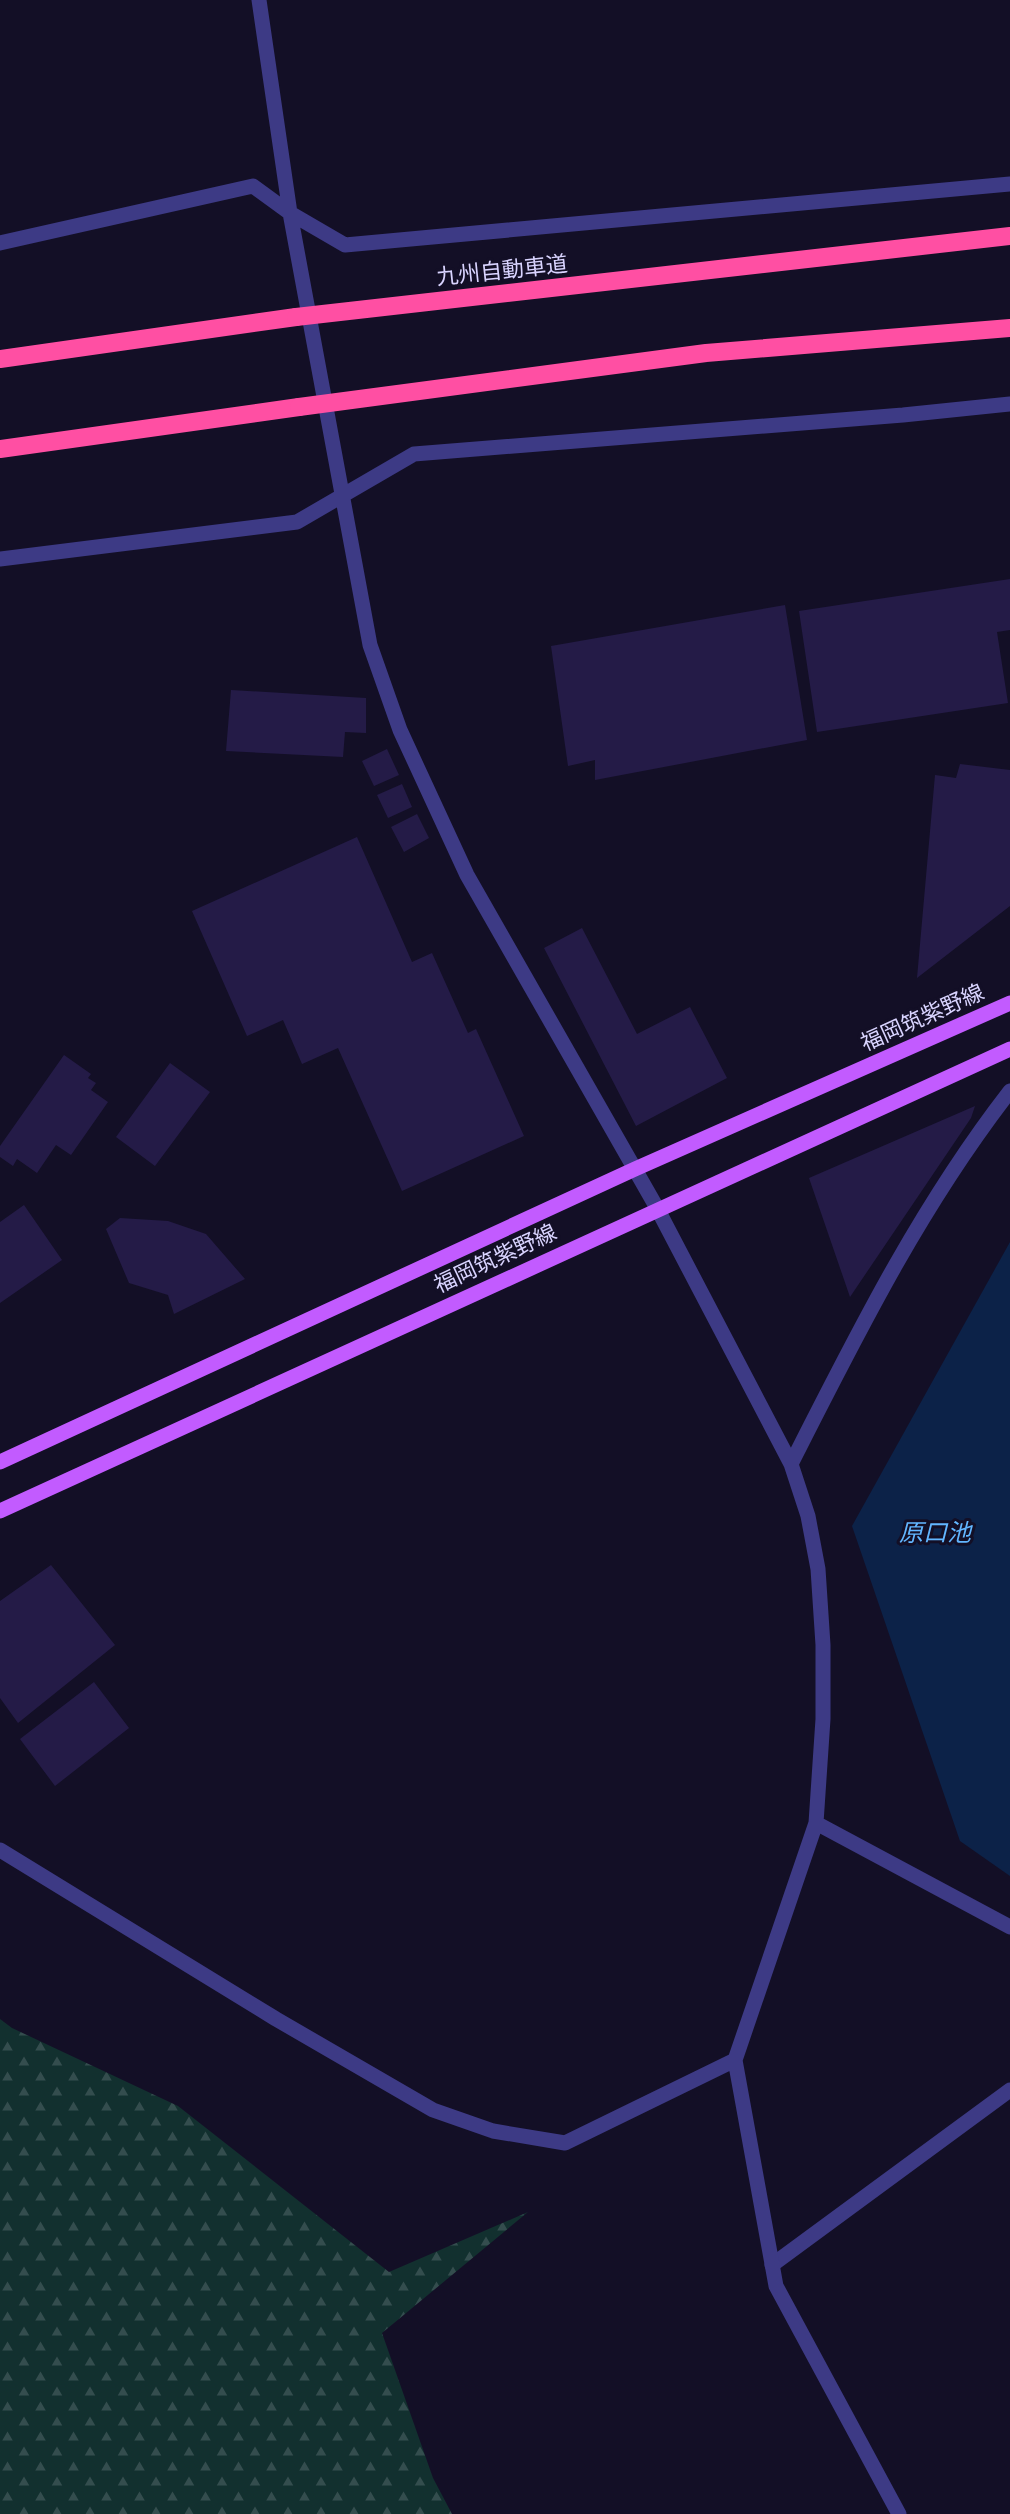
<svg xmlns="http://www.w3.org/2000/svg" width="1010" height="2514" viewBox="0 0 1010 2514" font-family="'Exo 2','Noto Sans JP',sans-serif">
  <defs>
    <pattern id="forest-firs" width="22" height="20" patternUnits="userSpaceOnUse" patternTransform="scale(1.5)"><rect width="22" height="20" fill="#12302f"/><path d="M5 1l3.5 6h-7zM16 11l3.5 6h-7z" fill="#344d4e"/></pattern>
  </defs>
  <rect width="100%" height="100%" fill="#130f26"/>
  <!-- forest -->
  <path fill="url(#forest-firs)" d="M0 2019 12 2028 178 2106 389 2272 528 2212 382 2333 433 2478 452 2514H0Z"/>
  <!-- water -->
  <path fill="#0c2248" d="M1010 1242V1876L960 1841 852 1526Z"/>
  <!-- building -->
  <path fill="#241b47" d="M1010 579V630L997 632 1008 703 817 732 799 611Z
    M785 605 807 740 595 780V760L568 766 551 646Z
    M231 690 366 698V733L345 732 343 757 226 751Z
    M387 749 399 775 374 786 362 761Z
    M960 764 1010 770V906L917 978 935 775 956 778Z
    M402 784 412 807 388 818 377 795Z
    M417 814 429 838 404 852 391 827Z
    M357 837 412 962 432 953 468 1033 476 1029 524 1136 402 1191 338 1048 302 1064 283 1020 247 1036 192 911Z
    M582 928 637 1034 690 1007 727 1078 636 1126 544 948Z
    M64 1055 91 1074 88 1078 96 1083 91 1090 108 1102 71 1155 56 1145 37 1173 17 1159 13 1166 0 1157V1146Z
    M170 1063 210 1092 155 1166 116 1137Z
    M975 1106 971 1118 850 1297 809 1178Z
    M24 1205 62 1260 0 1303V1222Z
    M120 1218 168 1221 206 1234 245 1279 174 1314 168 1295 129 1283 106 1229Z
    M51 1565 115 1645 18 1723 0 1698V1601Z
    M94 1682 129 1728 55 1786 20 1739Z"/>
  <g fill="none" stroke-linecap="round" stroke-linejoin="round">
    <!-- service -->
    <path stroke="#3d3a85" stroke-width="15" d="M772 2265 1010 2090"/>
    <!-- minor -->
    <path stroke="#3d3a85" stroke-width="15" d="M259 0 290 213 370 645 400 730 467 875 657 1208 791 1464 808 1516 818 1569 823 1645V1719L816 1823 735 2060 776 2286 899 2514
      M0 243 253 186 290 213 345 245 1010 184
      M0 559 297 522 414 454 903 415 1010 404
      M791 1464C857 1334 920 1207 1010 1091
      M816 1823 1010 1927
      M0 1850 276 2019 433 2110 493 2131 565 2143 735 2060"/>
    <!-- primary -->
    <path stroke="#c25bff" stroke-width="15" d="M0 1462 635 1169 1010 1003
      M0 1511 1010 1049"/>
    <!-- motorway -->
    <path stroke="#ff4fa3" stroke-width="18" d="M0 359 296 317
      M0 449 299 407"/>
    <!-- motorway-bridge -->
    <path stroke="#ff4fa3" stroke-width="18" d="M296 317 1010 236
      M299 407 706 353 1010 328"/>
  </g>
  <g text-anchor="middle" stroke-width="6" stroke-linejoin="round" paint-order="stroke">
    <!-- street labels -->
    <g font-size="22" fill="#d9d4ff" stroke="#130f26">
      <text transform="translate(502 270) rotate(-6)" y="8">九州自動車道</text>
      <text transform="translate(922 1017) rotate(-24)" y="8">福岡筑紫野線</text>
      <text transform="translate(495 1258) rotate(-25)" y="8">福岡筑紫野線</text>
    </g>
    <!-- water labels -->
    <g font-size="24" font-style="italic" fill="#62b6ff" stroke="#130f26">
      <text x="935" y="1541">原口池</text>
    </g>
  </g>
</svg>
